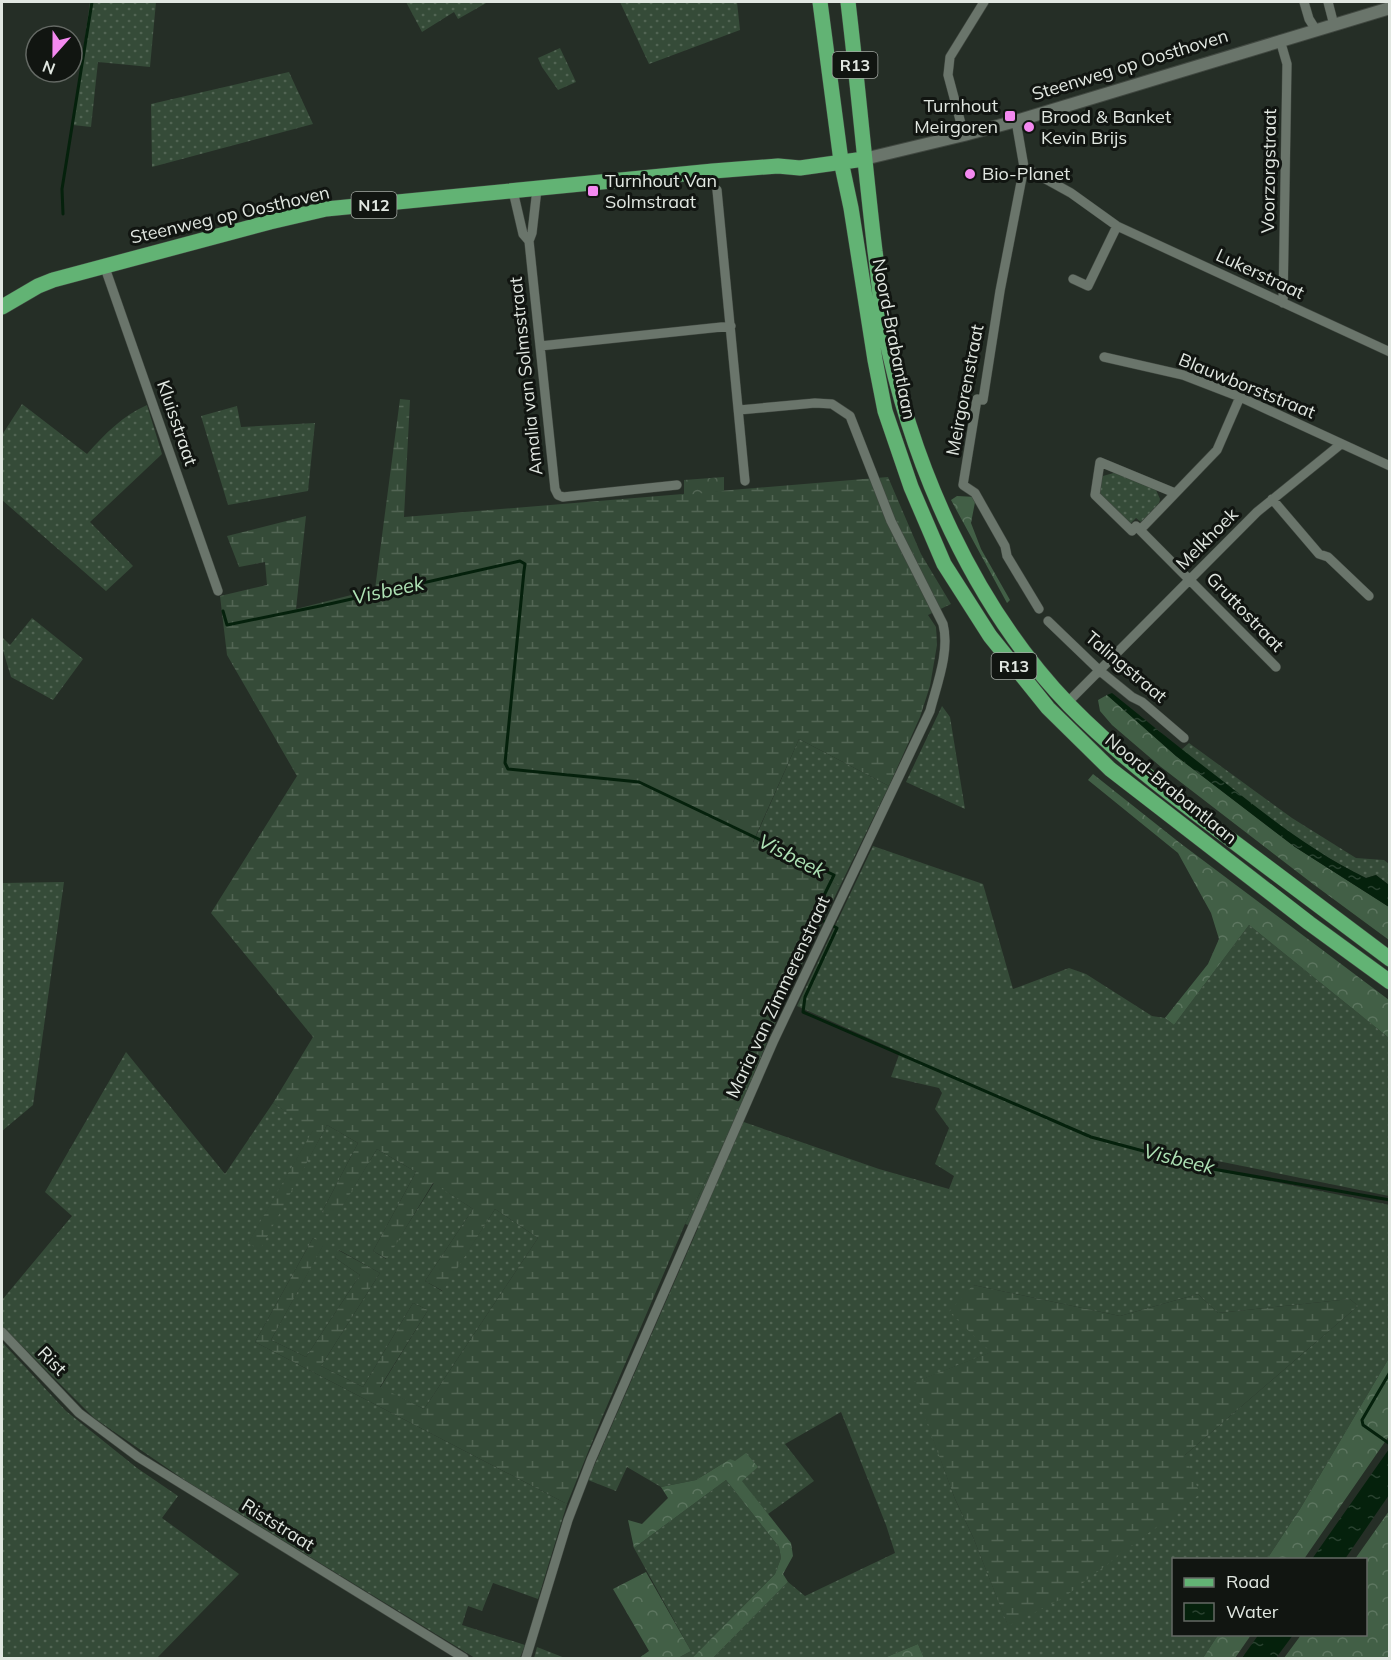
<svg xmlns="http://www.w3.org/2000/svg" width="1391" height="1660" viewBox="0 0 1391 1660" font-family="Mulish,sans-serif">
  <defs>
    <pattern id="grass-dots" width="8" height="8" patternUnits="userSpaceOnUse" patternTransform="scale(1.5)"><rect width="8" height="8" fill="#354b38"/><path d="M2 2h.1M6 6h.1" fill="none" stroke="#526554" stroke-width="1.8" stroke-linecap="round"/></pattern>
    <pattern id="forest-crowns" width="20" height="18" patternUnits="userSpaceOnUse" patternTransform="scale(1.5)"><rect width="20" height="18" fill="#425f46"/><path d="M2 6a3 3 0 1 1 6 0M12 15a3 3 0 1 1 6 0" fill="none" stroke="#5d7660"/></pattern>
    <pattern id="wetland-marsh" width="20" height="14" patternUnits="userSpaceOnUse" patternTransform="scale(1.5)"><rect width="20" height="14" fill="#354b38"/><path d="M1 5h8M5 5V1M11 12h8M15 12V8" fill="none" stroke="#526554"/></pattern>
    <pattern id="park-crowns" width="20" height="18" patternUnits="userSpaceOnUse" patternTransform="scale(1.5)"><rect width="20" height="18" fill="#354b38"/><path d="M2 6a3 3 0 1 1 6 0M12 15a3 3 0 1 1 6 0" fill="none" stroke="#526554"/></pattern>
    <pattern id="water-ripples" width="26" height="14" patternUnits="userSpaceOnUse" patternTransform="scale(1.5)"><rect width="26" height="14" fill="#05210c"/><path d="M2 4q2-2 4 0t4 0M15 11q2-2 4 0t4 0" fill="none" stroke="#29412f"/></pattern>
  </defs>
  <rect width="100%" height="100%" fill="#252e26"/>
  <!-- grass -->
  <path fill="url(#grass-dots)" fill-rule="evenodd" d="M90 2H156L150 67 98 62 91 127 73 125Z
    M406 2H488L458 19 454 12 422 32Z
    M620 2H737L740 30 649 64Z
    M560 48 576 82 558 90 542 67 538 58Z
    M289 72 313 124 152 167 151 104Z
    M22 404 87 454C105 434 122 416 147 405L162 454 90 522 133 566 106 591 2 500V435Z
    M237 406 241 427 315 423 308 491 228 505 201 416Z
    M1117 472 1156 490 1160 499 1159 503 1141 522 1136 518 1130 524 1100 494 1099 485 1103 476Z
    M32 618 83 659 53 700 11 677 2 647V637L10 645Z
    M942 706 950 717 965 809 906 782Z
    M799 739 889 786 840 886 753 843Z
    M1189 743 1292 818 1356 858 1384 860 1389 864V885L1376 875 1366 878C1298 845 1241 795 1181 750Z
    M873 846 983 884 1013 989 1069 968 1086 974 1152 1016 1165 1018 1174 1025 1249 925 1389 1038V1196L1198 1157 1195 1166 1390 1205 1389 1358 1300 1509 1267 1559 1174 1560V1634L1218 1635 1203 1658H924L918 1644 884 1658H713L788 1582 805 1596 895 1553 886 1525 841 1412 785 1444 814 1481 768 1514 741 1480 735 1462 730 1459 696 1480 661 1487 627 1467 616 1491 588 1480 698 1228 685 1224 735 1119 879 1169 949 1189 954 1176 935 1164 949 1128 935 1109 942 1093 939 1088 891 1077 900 1052 797 1006ZM973 1285 1120 1316 1198 1294 1218 1313 1350 1299 1358 1306 1185 1455 1008 1625 973 1537 955 1499 913 1383 992 1352Z
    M64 882 33 1105 2 1131V883Z
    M126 1052 225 1174 273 1103 314 1129 249 1242 259 1249 327 1125 358 1143 322 1212 335 1218 377 1149 416 1172 373 1251 386 1259 434 1183 473 1209 425 1281 442 1291 495 1209 538 1238 424 1409 380 1388 428 1310 413 1303 363 1387 321 1366 380 1273 339 1250 335 1258 360 1275 306 1357 271 1340 323 1245 313 1238 255 1342 567 1504 538 1599 493 1583 482 1611 468 1606 462 1625 525 1645 520 1658H475L186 1481 94 1418 2 1326V1300L72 1216 45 1192Z
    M2 1342 66 1411 137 1468 178 1496 162 1518 239 1574 157 1658H2Z
    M726 1480 779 1547 781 1558 775 1574 692 1658H678L691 1651 634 1548Z
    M537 1647 565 1658H534Z"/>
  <!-- forest -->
  <path fill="url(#forest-crowns)" d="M957 496 976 497 971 523 981 549 1010 600 1007 603 951 500Z
    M1107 695 1176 756 1295 847 1389 907V940L1313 884 1161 767 1112 725 1100 711 1098 700Z
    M1093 774 1180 843 1389 1000V1038L1249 925 1174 1025 1165 1018 1208 964 1219 939 1211 913 1178 853 1088 780Z
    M1389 1358V1436L1304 1559H1267L1300 1509Z
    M746 1453 758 1467 742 1481 791 1543 793 1556 783 1574 788 1582 713 1658H692L775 1574 781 1558 779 1547 726 1480 634 1548 628 1520 642 1524 668 1498 661 1487 696 1480 730 1459 735 1461Z
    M1389 1511V1658H1284L1301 1635 1366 1634V1560L1355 1559Z
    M646 1572 691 1651 678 1658H639L649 1651 613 1589Z
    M1218 1635V1634L1251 1635 1235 1658H1203Z
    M918 1644 924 1658H884Z"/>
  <!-- wetland -->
  <path fill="url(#wetland-marsh)" d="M400 399 410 400 404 517 888 477 921 554 951 604 928 615 936 627 937 645 930 686 920 717 889 786 799 739 753 842 840 886 787 995 735 1119 685 1224 601 1420 567 1504 255 1342 313 1238 324 1244 271 1340 306 1357 360 1275 335 1258 338 1250 380 1273 321 1366 363 1387 413 1303 428 1310 380 1387 424 1409 538 1238 495 1209 443 1291 425 1281 473 1209 433 1183 387 1259 373 1251 416 1172 377 1149 335 1219 322 1212 358 1143 327 1125 260 1250 248 1243 313 1130 273 1103 313 1037 211 913 297 776 227 655 220 596 267 585 265 562 239 567 227 536 306 516 296 609 375 589Z
    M973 1285 1120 1316 1198 1294 1218 1313 1350 1299 1358 1306 1185 1455 1200 1494 1063 1598 1008 1626 973 1537 955 1499 912 1383 991 1352 949 1312Z"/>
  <!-- park -->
  <path fill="url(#park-crowns)" d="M724 477V491L684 495V480Z"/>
  <!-- water -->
  <path fill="url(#water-ripples)" d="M1112 693C1150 724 1189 755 1228 785 1271 819 1316 854 1366 878L1376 875 1389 885V907L1295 847 1176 756 1107 695Z
    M1389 1449V1495L1345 1559H1312Z
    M1259 1634H1293V1635L1276 1658H1242Z"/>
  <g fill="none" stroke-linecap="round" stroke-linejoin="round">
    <!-- stream -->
    <path stroke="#05210c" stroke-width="3" d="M63 214 62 189 92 2
      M223 611 227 625 325 605 520 561 525 564 524 571 505 763 508 769 639 782 834 875 814 916 837 928 805 997 803 1012 1091 1137 1207 1168 1390 1200
      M1390 1372 1362 1420 1363 1425 1390 1444"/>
    <defs>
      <path id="minor" d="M1304 2 1309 19 1316 30
        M1328 2 1334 25
        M1280 40 1287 64 1283 303
        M1016 121 1024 167 1000 291 983 400 977 399 963 485 975 493 1005 546 1007 556 1039 609
        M964 135 948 75 950 57 984 2
        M1024 167 1071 193 1117 226 1390 352
        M537 189 532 233 529 241 555 489 558 495 563 497 677 485
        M717 190 745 481
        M513 191 523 234 529 241
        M104 265 218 591
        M1073 279 1088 286 1117 226
        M540 346 731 326
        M1104 357 1183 375 1240 397 1390 466
        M1272 499 1319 554 1328 557 1369 596
        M1140 530 1276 667
        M1140 530 1136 526 1132 531 1095 495 1100 462 1175 493
        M1140 530 1217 450 1240 397
        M1048 621 1100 671 1132 697 1142 702 1184 738
        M1067 703 1257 512 1341 444
        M2 1332 79 1413 138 1457 464 1658
        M526 1658 568 1520 591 1460 774 1040 930 711C937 684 950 651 943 624L891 521 850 416 832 404 815 403 739 410"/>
      <path id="tertiary" d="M864 159 964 135 1016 121 1390 8"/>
      <path id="primary" d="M820 2 841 161 851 208 875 360 885 411 911 487 944 564 990 636 1048 708 1110 769 1309 923 1390 982
        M848 2C858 85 865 168 875 251 879 278 880 306 885 332 912 466 974 606 1069 705 1117 754 1171 795 1226 836 1280 877 1335 918 1390 959
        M2 307 38 286 53 280 270 222 326 209 713 171 778 166 800 168 864 159"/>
    </defs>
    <!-- minor casing -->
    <use href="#minor" stroke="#414841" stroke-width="10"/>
    <!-- tertiary casing -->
    <use href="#tertiary" stroke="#414841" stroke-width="14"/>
    <!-- primary casing -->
    <use href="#primary" stroke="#414841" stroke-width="16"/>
    <!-- minor -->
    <use href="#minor" stroke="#6a756b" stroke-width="9"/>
    <!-- tertiary -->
    <use href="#tertiary" stroke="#6a756b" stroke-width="12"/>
    <!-- primary -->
    <use href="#primary" stroke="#62b374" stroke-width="15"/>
  </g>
  <!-- markers -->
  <g fill="#f489f0" stroke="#111511" stroke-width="2">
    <rect x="1004" y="110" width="12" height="12" rx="3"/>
    <circle cx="1029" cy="127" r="6"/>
    <circle cx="970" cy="174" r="6"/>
    <rect x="587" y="185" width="12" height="12" rx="3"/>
  </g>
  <g text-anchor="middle" stroke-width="6" stroke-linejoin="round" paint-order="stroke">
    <!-- shield labels -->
    <g fill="#111511" stroke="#a3a8a3" stroke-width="1.5">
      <rect x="832.5" y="52" width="45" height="26" rx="4.5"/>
      <rect x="351.5" y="192" width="45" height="26" rx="4.5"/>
      <rect x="991.5" y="653" width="45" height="26" rx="4.5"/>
    </g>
    <g font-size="16" font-weight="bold" fill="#e1e7e1">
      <text x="855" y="71">R13</text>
      <text x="374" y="211">N12</text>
      <text x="1014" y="672">R13</text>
    </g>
    <!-- street labels -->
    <g font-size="18" fill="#e1e7e1" stroke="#111511">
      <text transform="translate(1130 65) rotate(-17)" y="6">Steenweg op Oosthoven</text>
      <text transform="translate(1269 171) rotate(-89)" y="6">Voorzorgstraat</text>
      <text transform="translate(230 215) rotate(-13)" y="6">Steenweg op Oosthoven</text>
      <text transform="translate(1260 274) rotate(25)" y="6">Lukerstraat</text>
      <text transform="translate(894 339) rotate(79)" y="6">Noord-Brabantlaan</text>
      <text transform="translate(526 376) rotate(-96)" y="6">Amalia van Solmsstraat</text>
      <text transform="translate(1247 386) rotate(22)" y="6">Blauwborststraat</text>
      <text transform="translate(965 390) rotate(-79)" y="6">Meirgorenstraat</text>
      <text transform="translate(177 423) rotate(71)" y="6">Kluisstraat</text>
      <text transform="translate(1207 539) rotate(-45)" y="6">Melkhoek</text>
      <text transform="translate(1245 612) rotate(46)" y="6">Gruttostraat</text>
      <text transform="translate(1126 667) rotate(40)" y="6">Talingstraat</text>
      <text transform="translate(1171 789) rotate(39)" y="6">Noord-Brabantlaan</text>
      <text transform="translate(778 997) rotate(-65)" y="6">Maria van Zimmerenstraat</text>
      <text transform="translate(52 1361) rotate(46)" y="6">Rist</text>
      <text transform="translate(278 1525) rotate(32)" y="6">Riststraat</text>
    </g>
    <!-- poi labels -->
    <g font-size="18" fill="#e1e7e1" stroke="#111511" text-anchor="start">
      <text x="998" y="112" text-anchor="end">Turnhout<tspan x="998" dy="21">Meirgoren</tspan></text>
      <text x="1041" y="123">Brood &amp; Banket<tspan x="1041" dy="21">Kevin Brijs</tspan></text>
      <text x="982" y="180">Bio-Planet</text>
      <text x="605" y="187">Turnhout Van<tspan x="605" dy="21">Solmstraat</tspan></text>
    </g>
    <!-- water labels -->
    <g font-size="20" font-style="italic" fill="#aee2b5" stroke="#111511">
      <text transform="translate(388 590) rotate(-12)" y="7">Visbeek</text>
      <text transform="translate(792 856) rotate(27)" y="7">Visbeek</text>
      <text transform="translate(1179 1159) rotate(14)" y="7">Visbeek</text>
    </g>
  </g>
  <!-- border -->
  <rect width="1391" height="1660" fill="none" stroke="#e1e7e1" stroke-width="6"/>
  <!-- legend -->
  <rect x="1172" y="1558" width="195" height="78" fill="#111511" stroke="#646964" stroke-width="1.5"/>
  <rect x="1184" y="1578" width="30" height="9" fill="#62b374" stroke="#646964" stroke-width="1.5"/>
  <text x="1226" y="1588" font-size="18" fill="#e1e7e1">Road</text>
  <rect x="1184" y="1603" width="30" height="18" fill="url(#water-ripples)" stroke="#646964" stroke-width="1.5"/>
  <text x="1226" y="1618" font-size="18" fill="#e1e7e1">Water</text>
  <!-- north arrow -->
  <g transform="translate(54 54) rotate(201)"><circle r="28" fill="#111511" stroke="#646964" stroke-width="1.5"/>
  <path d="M0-4.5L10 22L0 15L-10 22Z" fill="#f489f0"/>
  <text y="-9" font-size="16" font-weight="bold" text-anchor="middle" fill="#e1e7e1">N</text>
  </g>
</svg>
